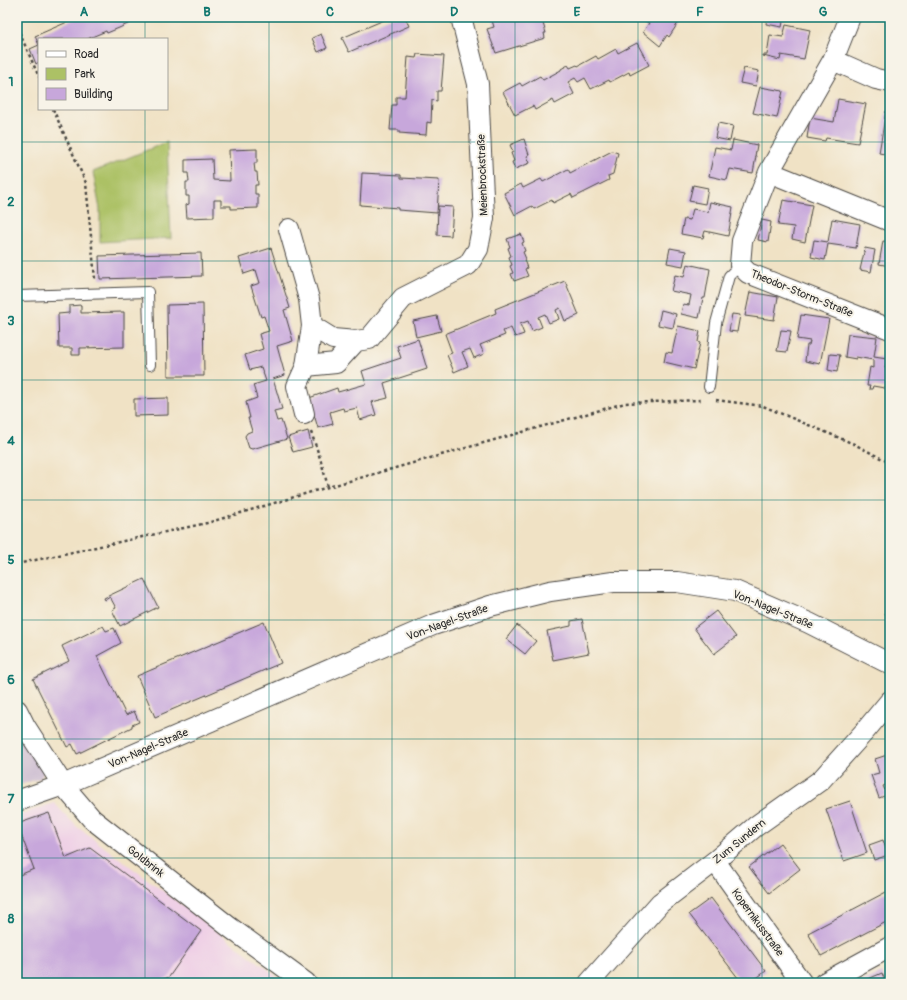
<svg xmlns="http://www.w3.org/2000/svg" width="907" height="1000" viewBox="0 0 907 1000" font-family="Pangolin,sans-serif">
  <rect width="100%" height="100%" fill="#f7f3e8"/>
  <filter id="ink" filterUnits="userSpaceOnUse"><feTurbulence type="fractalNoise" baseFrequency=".025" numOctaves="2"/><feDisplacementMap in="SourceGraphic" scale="8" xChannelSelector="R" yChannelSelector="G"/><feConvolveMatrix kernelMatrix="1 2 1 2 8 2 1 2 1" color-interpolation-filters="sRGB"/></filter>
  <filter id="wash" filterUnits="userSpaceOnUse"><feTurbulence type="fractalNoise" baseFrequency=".012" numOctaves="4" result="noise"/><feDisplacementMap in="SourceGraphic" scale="16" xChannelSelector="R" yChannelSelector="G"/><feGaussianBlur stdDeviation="0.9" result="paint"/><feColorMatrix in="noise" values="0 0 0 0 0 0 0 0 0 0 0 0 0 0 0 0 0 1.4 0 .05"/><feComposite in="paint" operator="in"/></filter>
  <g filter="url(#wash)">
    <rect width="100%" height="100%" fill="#f0e2c5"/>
    <!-- built -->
    <path fill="#efd0e6" d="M54 803 76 826 286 983H17V816Z"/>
    <!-- industrial -->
    <path fill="#cdbed2" d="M17 728 44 771 41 778 17 786Z"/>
    <!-- green -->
    <path fill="#acc165" stroke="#6c7648" d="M167 142 171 238 100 242V209L93 172Z"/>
    <g id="blocks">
      <!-- building -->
      <path fill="#c7a7db" d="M79 17H100V18L103 17H138L131 20 132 22 119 28 107 33 106 31 87 39H39V62L36 64 30 49 39 45 35 36Z
        M391 17H405L409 26 349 52 342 38Z
        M491 17H541L546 33H544L545 38 496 53 487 29 494 27Z
        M645 17H682L669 37 667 35 660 46 643 32 649 23 643 20Z
        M767 17H784L782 27 766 24Z
        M786 25 810 30 804 59 781 55 780 60 763 56V55H767L770 35 783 37Z
        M321 34 327 48 318 52 312 38Z
        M637 43 649 65 630 75 629 72 610 82 609 80 591 89 585 78 578 82 575 78 568 82 574 94 555 104 553 100 535 110 533 106 515 115 503 92 520 83 522 86 540 76 543 80 561 70V69L568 65 570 68 577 65 578 66 596 56 598 59 616 49 618 53Z
        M417 54 444 56 441 91H437V101L432 100 431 123 427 122 426 135 399 133V130H390L392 105H396V97H405L408 57 416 58Z
        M744 68 759 71 756 86 740 83Z
        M760 87 783 91 777 118 753 113Z
        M838 99 866 104 858 143 826 138 825 141 807 138 810 118 834 122Z
        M886 111 890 112V155L879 153Z
        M718 123 733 126 730 141 715 138Z
        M524 139 529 155 527 156 530 163 515 169 512 162 514 161 511 153 513 152 510 145Z
        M733 140 757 145 755 156H756L753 173 730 169 727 180 709 176 715 147 731 150Z
        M257 149V163H254L255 172H257L258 185H255V194H258V208L231 209V206H221V200H214V217L187 218 186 205 189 204V196H186V182H189L188 173H185V160L212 159 213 180 230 181 229 150Z
        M612 151 618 153 613 174 608 176 609 180 573 198 571 194 553 203 552 200 534 209 532 206 515 215 504 193 521 184 523 188 541 179 543 182 568 169 570 173Z
        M362 173 401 175V178L439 180 437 213 398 210V208L360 205Z
        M693 185 708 188 705 204 689 201Z
        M783 200 812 205 805 242 792 239 794 227 778 225Z
        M710 202 733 207 728 236 705 231 703 238 681 234 684 219 690 220 693 209 708 212Z
        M438 206 453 207 451 236 437 235Z
        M832 219 860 224 856 248 828 244 825 260 811 257 814 240 828 242Z
        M762 220 771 222 768 242 758 240Z
        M521 234 524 242 522 243 525 251 523 252 526 259 524 260 527 268 525 269 528 276 514 281 511 274 513 273 510 266 512 265 509 257 511 256 508 248 510 247 507 239Z
        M883 241 890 242V266L879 264Z
        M271 248 290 308 284 310 293 341 277 346 285 375 273 379 282 409 274 411 277 421 281 420 287 439 252 449 249 448 245 436 247 433 252 431 248 418H250L246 402 257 398 253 385 266 381 261 367 250 370 245 355 263 349 259 334 269 331 264 316 261 317 251 286 260 283 256 270 244 274 239 258Z
        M670 248 686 251 683 266 667 263Z
        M865 248 875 250 871 272 860 270Z
        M201 253 202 276 100 279 99 256Z
        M687 264 710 269 705 298H703L699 318 681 314 683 304 689 305 691 295 671 291 675 275 684 277Z
        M565 281 579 315 565 321 560 308 556 310 559 319 549 323 545 314 538 317 542 327 532 331 528 321 520 324 524 334 515 337 511 328 503 331 505 335 480 345 484 354 474 358 470 349 462 352 468 366 454 372 447 355 452 353 445 334 496 313 495 309Z
        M750 292 778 297 774 320 745 316Z
        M203 304 204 376H168L167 305Z
        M81 305V313L124 312V347L80 348V355H72V348H59L58 314 69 313V306Z
        M661 310 676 314 673 328 658 325Z
        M732 314 740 315 737 332 729 331Z
        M801 315 829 319 820 364 805 361 807 345H809L810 341 797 339Z
        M437 316 441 331 416 337 413 321Z
        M678 326 700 331 698 342 700 343 694 369 664 362 666 352 672 353Z
        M781 330 791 331 787 352 777 351Z
        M848 334 877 337 874 357 887 359 885 368 890 369V389L873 386 872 389H869L870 386H867L870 367 873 368V360L856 357V359L845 357Z
        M418 339 427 369 384 383 388 398 372 402 376 415 360 420 357 408 344 411 343 408 330 412 333 424 318 428 309 398 337 388 338 392 366 384 362 371 401 358 397 346Z
        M830 354 840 355 837 372 828 370Z
        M168 398V415L134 416V399Z
        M308 431 312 447 293 452 288 437Z
        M144 579 158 607 120 626 112 610 116 608 110 597 105 600 104 598Z
        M890 605V617L885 614Z
        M716 611 736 637 714 654 694 628Z
        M582 619 589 653 553 660 547 631 571 626V621Z
        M264 622 281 663 155 717 137 676Z
        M517 625 536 641 525 654 506 639Z
        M103 626 106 631 114 628 121 643 97 656 126 715 134 711 139 722 132 725V727L77 754 72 744 67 747 33 679 69 661 62 646Z
        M890 754V783L883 786 887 795 879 798 871 775 879 773 875 759Z
        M850 801 867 853 844 861 826 809Z
        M49 813 66 858 90 848 201 931 169 977 154 983H17V876L34 869 17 824Z
        M883 840 888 855 874 860 869 845Z
        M780 843 800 869 769 893 749 867Z
        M888 891 890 894V920L821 956 808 933Z
        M711 898 766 971 750 983H742L689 914Z
        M882 973 886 983H859Z"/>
    </g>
  </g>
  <g filter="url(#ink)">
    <use href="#blocks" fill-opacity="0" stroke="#494642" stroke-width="1"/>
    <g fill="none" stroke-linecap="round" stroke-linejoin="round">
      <defs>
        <path id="lane" d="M17 296 148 292 150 365
          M709 387 716 323 729 276 740 265"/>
        <path id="street" d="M850 17 833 60 769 172 742 241 740 265 748 273 890 329
          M833 60 876 79 890 82
          M769 172 890 221
          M289 229 309 299 312 326 306 366 297 386 304 414
          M312 326 333 339 356 341 369 339 403 298 468 265 478 249 484 218 478 84 461 17
          M306 366 336 363 356 341
          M17 710 25 726 63 785 92 819 228 926 306 983
          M17 801 63 785 433 625 490 606 550 591 613 582H677L735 591 809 623 890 664
          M715 861 802 983
          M589 983 660 903 715 861 756 826 821 780 865 731 890 701
          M824 983 890 947"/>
      </defs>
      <!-- lane casing -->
      <use href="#lane" stroke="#494642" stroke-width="12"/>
      <!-- street casing -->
      <use href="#street" stroke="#494642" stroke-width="22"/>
      <!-- path -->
      <path stroke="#494642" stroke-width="2.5" stroke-dasharray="3 3" stroke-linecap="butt" d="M17 27 39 77
        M53 109 86 183 95 279
        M716 400 763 406 854 444 890 463
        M311 432 321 461 328 487
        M17 564 207 523 328 487 625 403 701 400"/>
      <!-- lane -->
      <use href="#lane" stroke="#fff" stroke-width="10"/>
      <!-- street -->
      <use href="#street" stroke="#fff" stroke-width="20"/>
    </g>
  </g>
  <!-- grid -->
  <path fill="none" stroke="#0f766e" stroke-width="1" stroke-opacity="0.55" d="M145 17V39M269 17V983M392 17V983M515 17V983M638 17V983M762 17V983M145 109V983M17 142H890M17 261H890M17 380H890M17 500H890M17 620H890M17 739H890M17 858H890"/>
  <g text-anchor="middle" stroke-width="4" stroke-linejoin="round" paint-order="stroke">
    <!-- street labels -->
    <g font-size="11" fill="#2b2b2b" stroke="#f7f3e8">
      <text transform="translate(482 175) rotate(-92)" y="4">Meienbrockstraße</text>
      <text transform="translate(802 293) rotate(22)" y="4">Theodor-Storm-Straße</text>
      <text transform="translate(773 609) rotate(22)" y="4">Von-Nagel-Straße</text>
      <text transform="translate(447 622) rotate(-20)" y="4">Von-Nagel-Straße</text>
      <text transform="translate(148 748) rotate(-23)" y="4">Von-Nagel-Straße</text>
      <text transform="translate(739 841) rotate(-39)" y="4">Zum Sundern</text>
      <text transform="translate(146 861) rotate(38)" y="4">Goldbrink</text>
      <text transform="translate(758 922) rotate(54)" y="4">Kopernikusstraße</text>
    </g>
  </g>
  <!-- margin -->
  <rect width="907" height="1000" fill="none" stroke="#f7f3e8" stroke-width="44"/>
  <!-- legend -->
  <rect x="38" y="38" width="130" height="72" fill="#f7f3e8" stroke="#a5a39c"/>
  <rect x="46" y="51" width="20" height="6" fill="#ffffff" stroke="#a5a39c"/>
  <text x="74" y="58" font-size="12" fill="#2b2b2b">Road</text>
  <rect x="46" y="68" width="20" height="12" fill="#acc165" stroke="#a5a39c"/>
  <text x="74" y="78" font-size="12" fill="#2b2b2b">Park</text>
  <rect x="46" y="88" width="20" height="12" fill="#c7a7db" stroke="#a5a39c"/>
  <text x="74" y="98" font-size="12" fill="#2b2b2b">Building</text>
  <rect x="22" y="22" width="863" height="956" fill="none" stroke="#0f766e" stroke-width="1.5"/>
  <g font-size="13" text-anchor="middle" font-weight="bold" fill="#0f766e">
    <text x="84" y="16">A</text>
    <text x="207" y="16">B</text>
    <text x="330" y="16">C</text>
    <text x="454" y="16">D</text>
    <text x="577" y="16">E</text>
    <text x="700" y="16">F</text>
    <text x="823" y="16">G</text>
    <text x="11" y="86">1</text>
    <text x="11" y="206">2</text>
    <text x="11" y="325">3</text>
    <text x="11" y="445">4</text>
    <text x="11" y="564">5</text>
    <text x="11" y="684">6</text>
    <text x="11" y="803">7</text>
    <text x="11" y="923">8</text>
  </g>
</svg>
